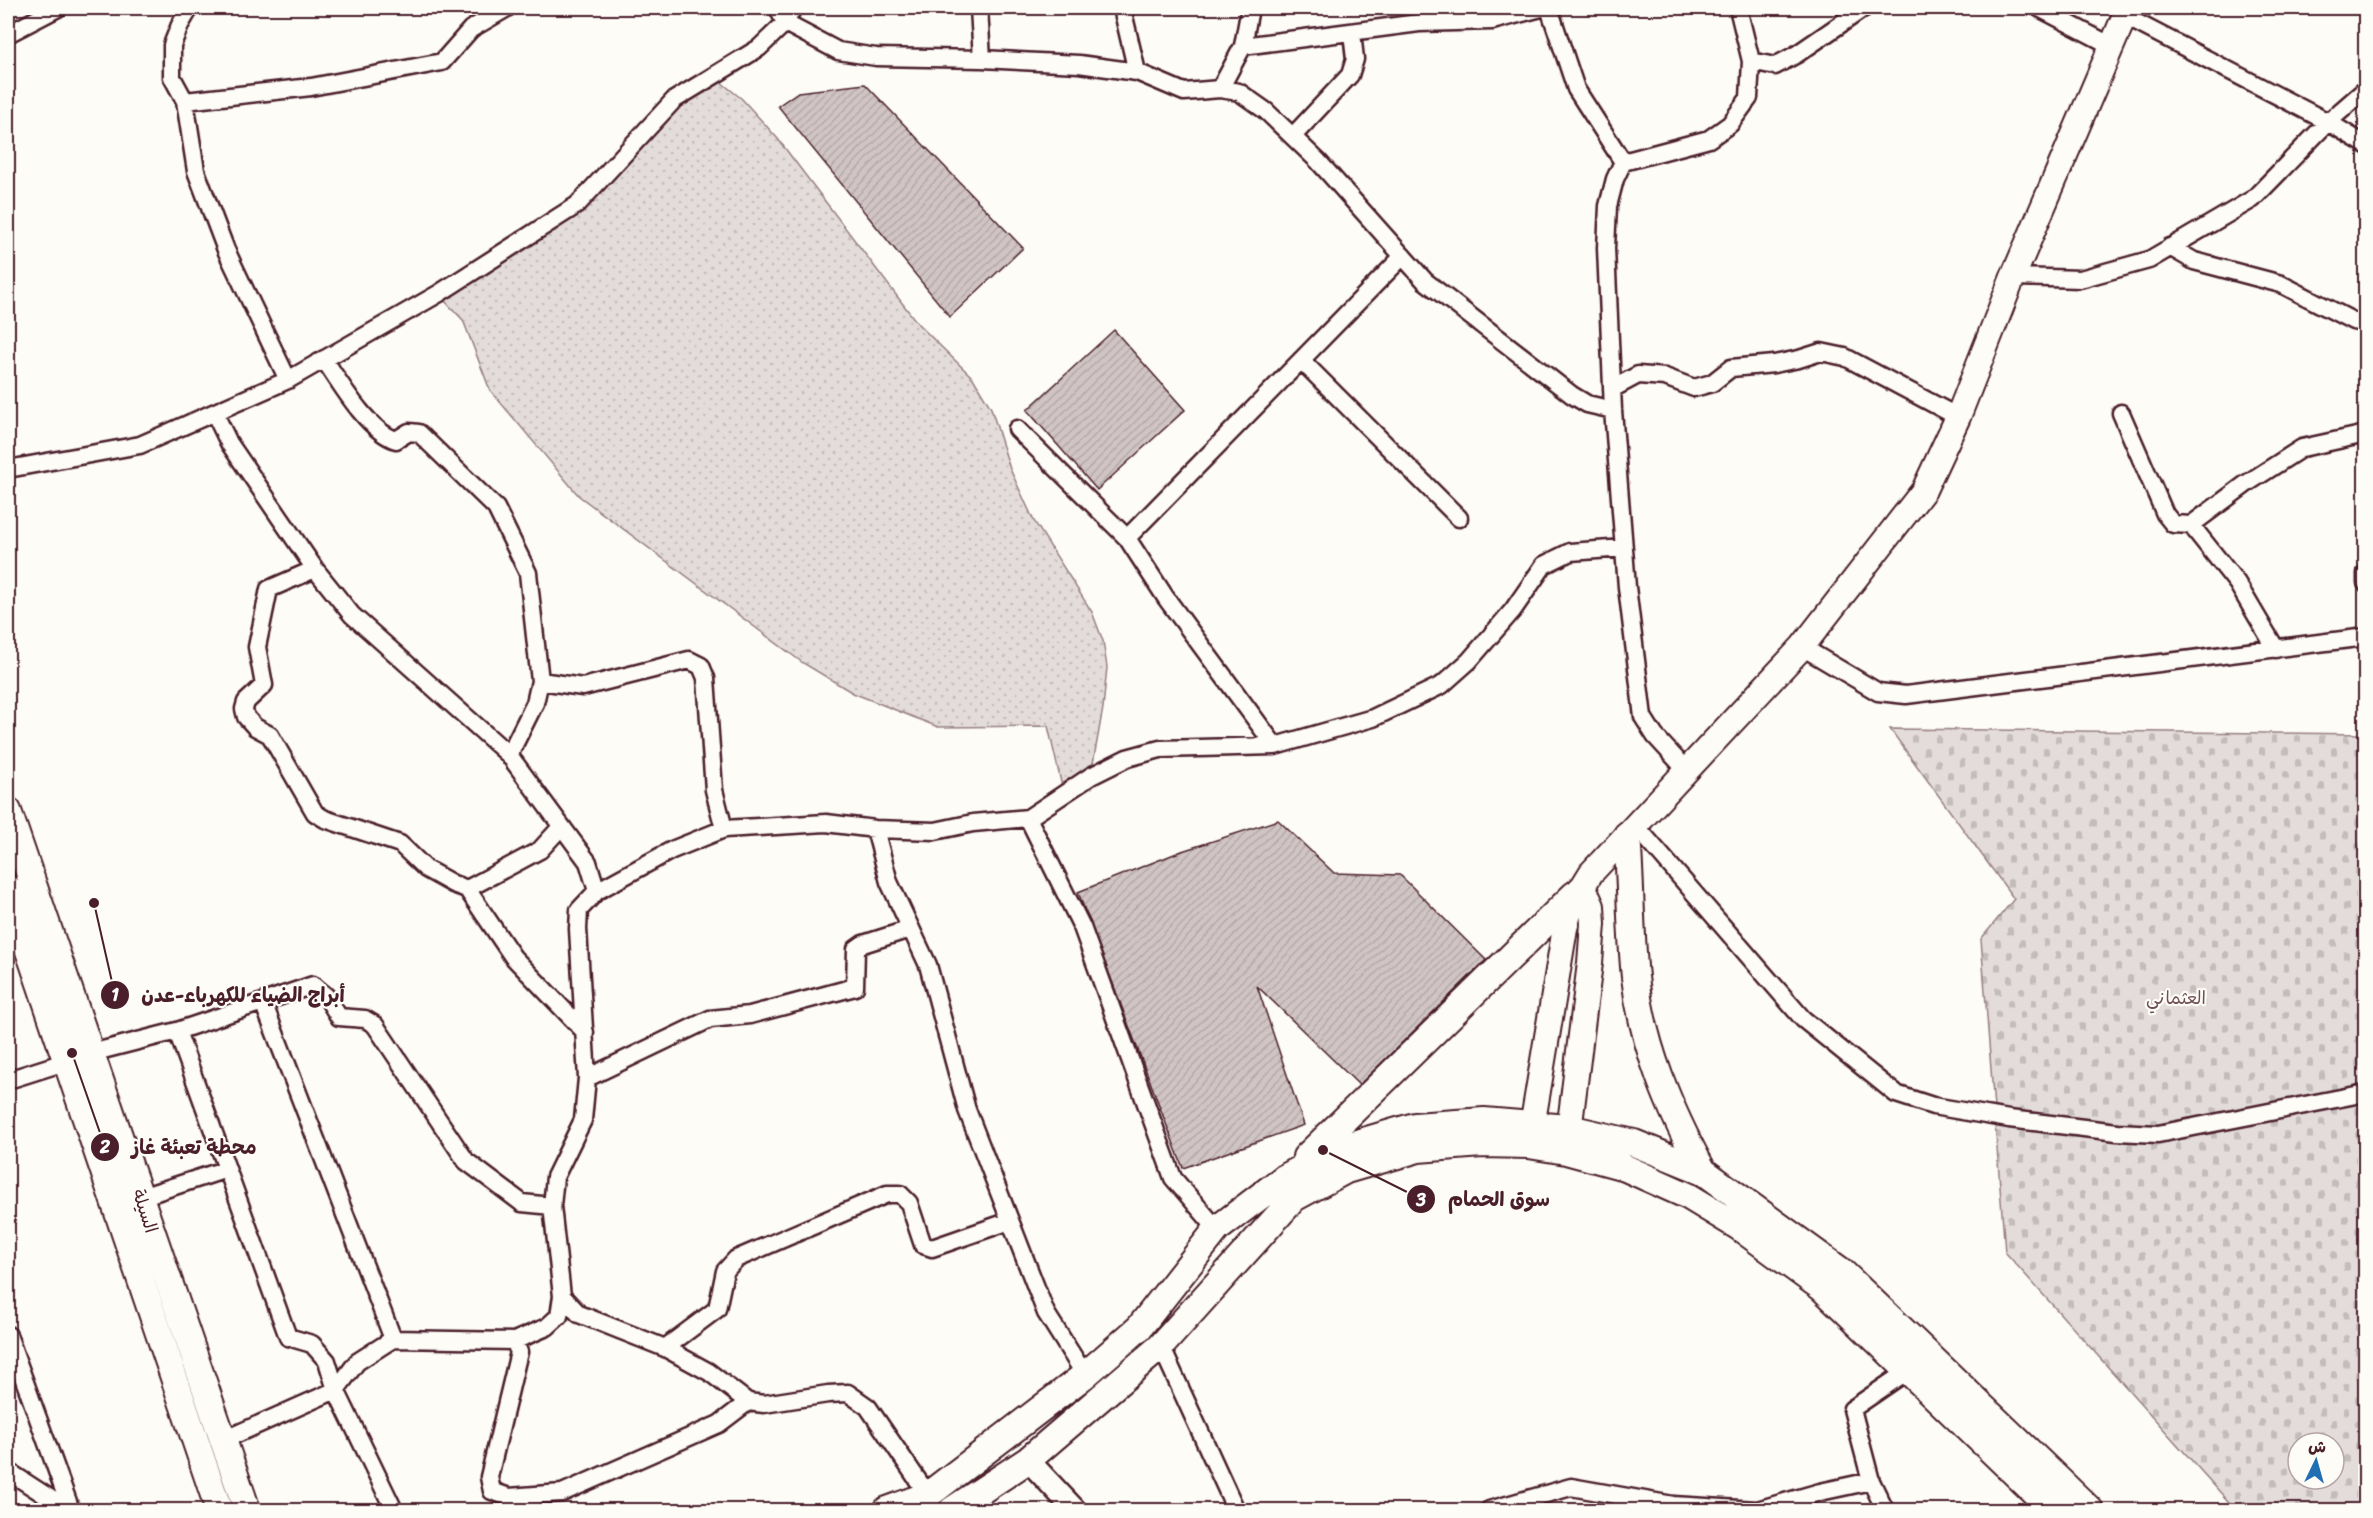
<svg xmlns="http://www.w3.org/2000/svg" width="2373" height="1518" viewBox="0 0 2373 1518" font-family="Sriracha,'Playpen Sans Arabic',sans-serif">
  <defs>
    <pattern id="grass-dots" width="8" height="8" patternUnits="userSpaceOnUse" patternTransform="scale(1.5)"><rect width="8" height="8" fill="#e3dcda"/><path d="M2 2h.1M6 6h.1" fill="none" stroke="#c4bcbb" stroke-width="1.8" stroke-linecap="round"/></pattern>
    <pattern id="cemetery-stones" width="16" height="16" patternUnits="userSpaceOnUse" patternTransform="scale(1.5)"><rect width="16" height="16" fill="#e3dcda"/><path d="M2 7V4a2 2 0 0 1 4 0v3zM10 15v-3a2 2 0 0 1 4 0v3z" fill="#c4bcbb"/></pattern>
    <pattern id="building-hatch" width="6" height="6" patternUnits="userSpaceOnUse" patternTransform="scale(1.5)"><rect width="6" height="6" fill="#d0c5c4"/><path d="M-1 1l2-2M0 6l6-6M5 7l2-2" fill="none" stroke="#b4a9a9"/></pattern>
  </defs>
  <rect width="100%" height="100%" fill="#fdfcf7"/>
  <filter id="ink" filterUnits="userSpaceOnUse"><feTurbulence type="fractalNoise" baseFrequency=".0167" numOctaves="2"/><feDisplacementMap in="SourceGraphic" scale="12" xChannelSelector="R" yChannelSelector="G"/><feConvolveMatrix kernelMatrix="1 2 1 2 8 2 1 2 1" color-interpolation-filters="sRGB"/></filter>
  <g filter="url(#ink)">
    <!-- grass -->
    <path fill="url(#grass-dots)" stroke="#967e82" stroke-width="1.5" d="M711 74 742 99 778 139 918 324 973 378 991 408 1010 469 1034 521 1092 612 1103 641 1107 667 1103 708 1092 769 1064 795 1048 726 938 727 853 693 803 663 579 496 490 390 463 320 438 294 577 205Z"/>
    <!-- cemetery -->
    <path fill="url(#cemetery-stones)" stroke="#967e82" stroke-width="1.5" fill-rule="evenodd" d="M1890 729 2365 734V1510H2236L2005 1252 1981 939 2014 899ZM2298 1443H2334V1479H2298Z"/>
    <!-- building -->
    <path fill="url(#building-hatch)" stroke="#4a1f2b" stroke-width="1.5" d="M865 84 1023 248 950 317 778 106 798 92Z
      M1114 330 1185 410 1097 490 1027 410Z
      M1278 820 1334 873 1400 875 1486 960 1359 1085 1257 986 1304 1125 1183 1168 1078 892 1182 851Z"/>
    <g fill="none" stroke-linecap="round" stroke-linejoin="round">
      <defs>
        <path id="minor" d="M190 8 180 25 172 45V77L185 101 196 171 226 250 288 380
          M778 8 785 23 838 51 876 57 982 59 1079 64 1137 72 1184 92 1220 89 1239 92 1266 111 1318 161 1425 281 1572 395 1587 404 1613 410
          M979 8 982 59
          M1122 8 1137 72
          M1549 8 1576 89 1623 162
          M2039 8 2110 45
          M2124 16 2328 122 2366 145
          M8 34 58 8
          M1243 46 1419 23 1492 21 1541 8
          M1751 61 1775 66 1797 54 1864 8
          M1220 89 1243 46 1250 8
          M185 101 311 87 442 62 471 29 507 8
          M1293 136 1350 75 1355 59 1352 33
          M2170 247 2194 261 2281 284 2353 321 2366 323
          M2013 277 2080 279 2149 260 2253 199 2328 122 2366 89
          M324 359C340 383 368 431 396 440L409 432 419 433 496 508 528 573 540 681 535 703 509 755
          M1301 360 1459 518
          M1612 389 1638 375 1665 377 1694 388 1712 383 1731 368 1774 364 1799 359 1821 352 1845 357 1958 417
          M2121 413 2165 514 2173 524 2191 525
          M215 414 229 443 315 569 352 615 509 755 588 862 597 891
          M1017 429 1127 538 1166 598 1275 746
          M8 469 140 445 288 380 438 294 577 205 674 100 759 48 785 23 793 8
          M1127 538 1403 256
          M315 569 269 589 257 647 264 685 246 702 244 709 246 717 255 727 270 735 315 813 325 819 400 844 426 869 453 884 467 889 513 957 585 1032
          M2366 573V583
          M1802 647 1878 692 1906 695 2366 637
          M2276 649 2237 583 2191 525 2246 484 2302 448 2366 434
          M540 681 583 687 689 660 701 666 706 678 714 790 724 829
          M1688 772 1655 736 1643 717 1627 587 1613 410 1606 248 1608 206 1615 179 1623 162 1709 139 1730 124 1749 98 1751 61 1738 8
          M1028 818 1082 927 1173 1178 1217 1229
          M1636 826 1803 1019 1896 1094 1933 1106 2009 1119 2117 1132 2158 1134 2366 1093
          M875 829 889 882 928 965 967 1110 1046 1313 1085 1375
          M467 889 540 850 561 827
          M263 1002 393 1339
          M177 1031 288 1337 312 1344 327 1361 336 1390 394 1510
          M91 1053 177 1031 313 985 326 996 339 1017 365 1019 375 1025 466 1161 522 1203 552 1206
          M587 1078 710 1019 750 1015 855 987 856 949 863 944 910 929
          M8 1080 68 1061
          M141 1197 227 1169
          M562 1296 579 1314 665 1348 709 1372 748 1402 764 1404 828 1394 848 1393 868 1407 928 1495
          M8 1335 71 1510
          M514 1341 519 1352 489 1477 492 1491 509 1497 562 1493 719 1424 748 1402
          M1161 1346 1236 1510
          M665 1348 717 1309 725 1271 736 1259 887 1194H900L909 1203 923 1245 932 1248 1010 1221
          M221 1441 336 1390 357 1362 393 1339 514 1341 547 1327 559 1316 562 1296 552 1206 555 1177 583 1120 587 1078 578 929 579 910 597 891 672 850 724 829 826 823 875 829 935 831 973 823 1028 818 1091 776 1127 758 1160 749 1275 746 1373 718 1442 685 1469 661 1513 610 1544 565 1570 552 1624 548
          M8 1471 68 1510
          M1489 1510 1571 1487 1673 1505 1757 1510 1820 1492 1871 1481
          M1885 1510 1871 1481 1852 1409 1909 1370"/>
        <path id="tertiary" d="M1028 1460 1075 1510"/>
        <path id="secondary" d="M1529 1145 1565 928 1574 895 1583 886 1591 873 1802 647 1924 490 1958 417 2013 277 2128 8
          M1567 1147 1590 963 1593 924 1592 906 1583 886"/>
        <path id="primary" d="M8 811 247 1510
          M1627 835C1631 883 1630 930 1635 977 1643 1047 1670 1110 1703 1171
          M8 889 219 1510
          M1306 1157 1574 895
          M887 1510 928 1495 1085 1375 1139 1328 1217 1229 1284 1178 1340 1148 1415 1126 1484 1121 1569 1128 1634 1143 1703 1171 1841 1271 2090 1510
          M952 1510 1028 1460 1161 1346 1294 1198 1346 1170 1418 1149 1482 1144 1529 1145 1566 1151 1621 1166 1688 1196 1739 1227 1822 1288 2053 1510"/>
      </defs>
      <!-- minor casing -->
      <use href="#minor" stroke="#4a1f2b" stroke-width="21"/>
      <!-- tertiary casing -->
      <use href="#tertiary" stroke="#4a1f2b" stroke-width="26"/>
      <!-- secondary casing -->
      <use href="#secondary" stroke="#4a1f2b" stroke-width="28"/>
      <!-- primary casing -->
      <use href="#primary" stroke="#4a1f2b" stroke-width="30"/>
      <!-- minor -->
      <use href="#minor" stroke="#fdfcf7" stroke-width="16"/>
      <!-- tertiary -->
      <use href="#tertiary" stroke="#fdfcf7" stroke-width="21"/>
      <!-- secondary -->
      <use href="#secondary" stroke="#fdfcf7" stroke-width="24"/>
      <!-- primary -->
      <use href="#primary" stroke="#fdfcf7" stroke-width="26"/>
    </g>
  </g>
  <g text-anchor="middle" stroke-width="4.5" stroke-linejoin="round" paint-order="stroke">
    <!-- park labels -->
    <g font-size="18" fill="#704e57" stroke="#fdfcf7">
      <text x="2176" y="1004">العثماني</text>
    </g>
    <!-- street labels -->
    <g font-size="18" fill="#4a1f2b" stroke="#fdfcf7">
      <text transform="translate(145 1211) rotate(72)" y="6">السيلة</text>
    </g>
  </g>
  <!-- callouts -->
  <path fill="none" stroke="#4a1f2b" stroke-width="2" d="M94 903L115 995M72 1053L105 1147M1323 1150L1421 1199"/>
  <g fill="#4a1f2b" stroke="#fdfcf7" stroke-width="2">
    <circle cx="94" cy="903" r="6"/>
    <circle cx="72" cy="1053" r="6"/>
    <circle cx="1323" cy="1150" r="6"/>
    <circle cx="115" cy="995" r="15"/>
    <circle cx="105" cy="1147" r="15"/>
    <circle cx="1421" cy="1199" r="15"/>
  </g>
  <g font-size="18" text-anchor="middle" font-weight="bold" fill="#fff">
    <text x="115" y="1001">1</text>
    <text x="105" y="1153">2</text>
    <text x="1421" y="1206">3</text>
  </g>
  <g font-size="20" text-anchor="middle" font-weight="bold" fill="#4a1f2b" stroke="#fdfcf7" stroke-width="4.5" stroke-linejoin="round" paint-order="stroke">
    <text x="243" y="1002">أبراج الضياء للكهرباء-عدن</text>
    <text x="194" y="1154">محطة تعبئة غاز</text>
    <text x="1499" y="1206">سوق الحمام</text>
  </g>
  <!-- margin -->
  <rect width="2373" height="1518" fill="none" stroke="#fdfcf7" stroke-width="30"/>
  <rect x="15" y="15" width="2343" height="1488" fill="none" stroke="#4a1f2b" stroke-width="2" filter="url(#ink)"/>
  <!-- north arrow -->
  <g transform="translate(2316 1461) rotate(5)"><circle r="28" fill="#fdfcf7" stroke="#b5a4a5" stroke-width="1.5"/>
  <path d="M0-4.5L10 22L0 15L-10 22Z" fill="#1f6fb2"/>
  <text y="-9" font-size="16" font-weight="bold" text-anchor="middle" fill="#4a1f2b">ش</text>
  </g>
</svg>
